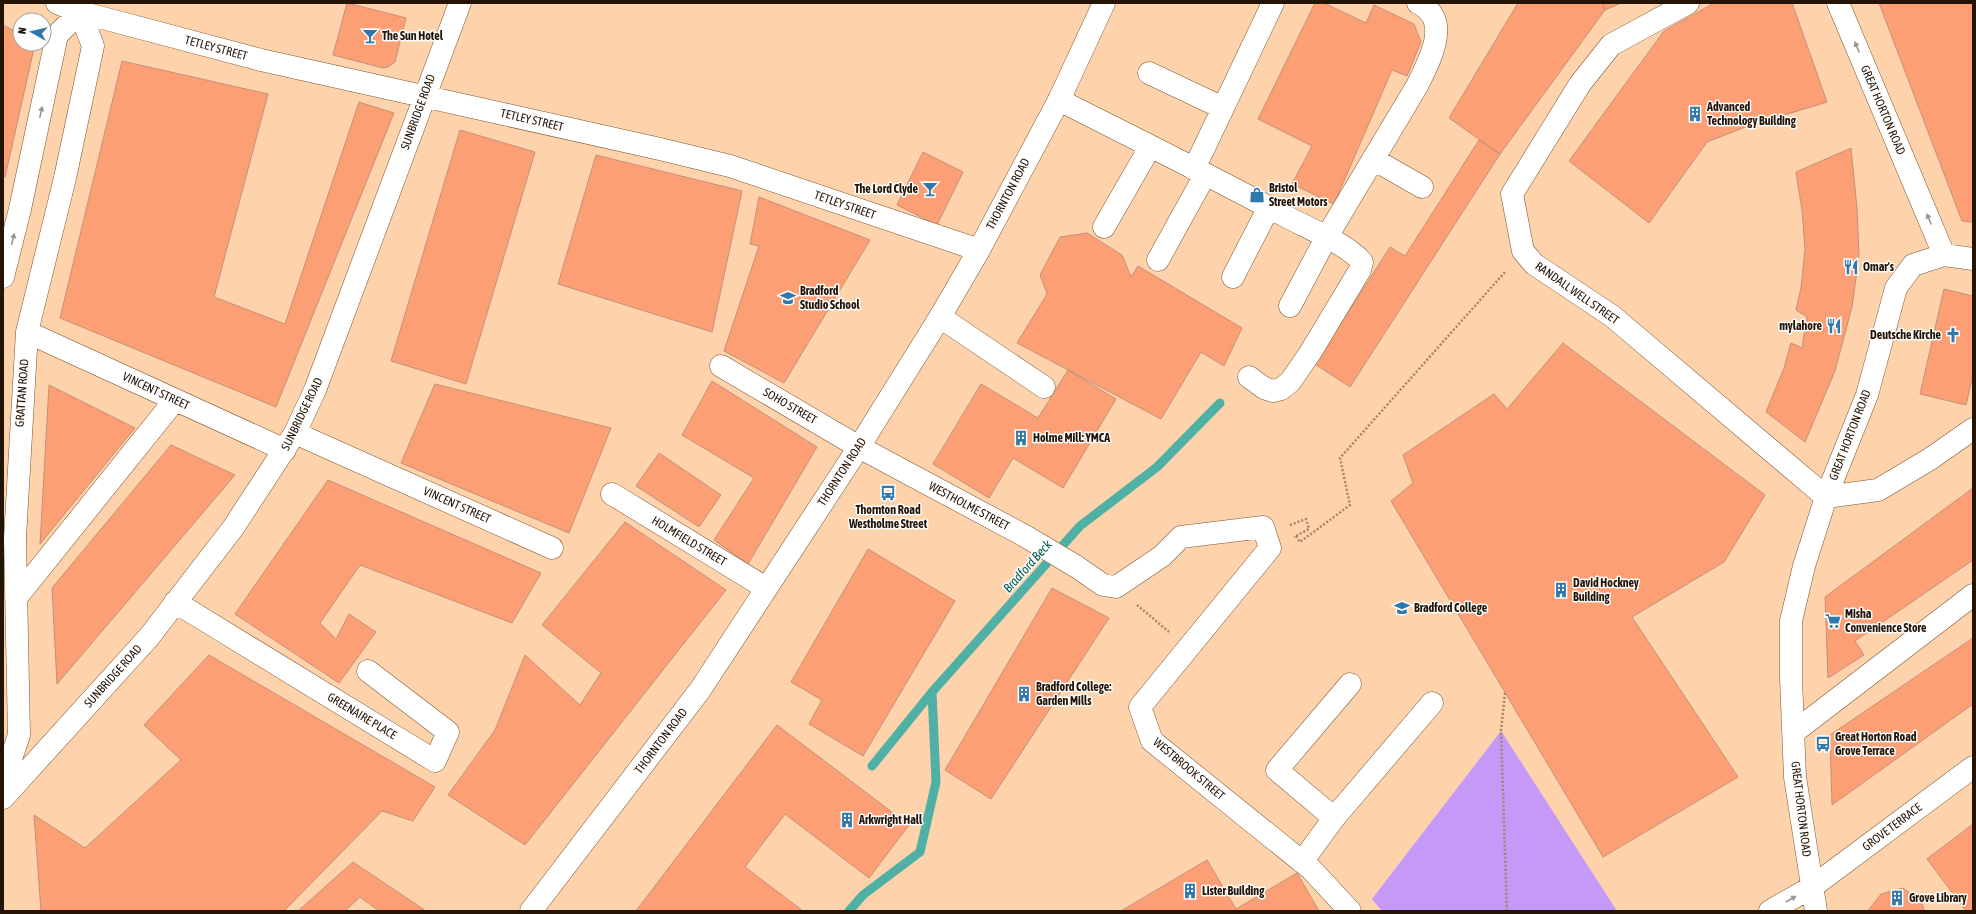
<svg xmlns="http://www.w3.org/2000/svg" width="1976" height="914" viewBox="0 0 1976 914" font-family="'Asap Condensed',sans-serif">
  <rect width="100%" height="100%" fill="#fed2aa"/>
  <!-- green -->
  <path fill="#c499f7" d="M1501 731 1617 911H1382L1372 899Z"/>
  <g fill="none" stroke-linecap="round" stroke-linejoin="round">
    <!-- stream -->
    <path stroke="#4fb1a5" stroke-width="9" d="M872 766 932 692 1080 526 1157 467 1220 403
      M849 911 863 895 920 852 936 782 932 692"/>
  </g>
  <!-- building -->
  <path fill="#fc9f75" stroke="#c59079" d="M347 3 406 18 395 62 388 67 383 68 333 55Z
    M1315 3H1324L1366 23 1374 5 1414 24 1421 42 1407 76 1392 70 1334 204 1292 184 1312 146 1258 119Z
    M1518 3H1602L1605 10 1500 154 1449 118Z
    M1602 3H1621L1605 10Z
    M1714 3H1792L1827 102 1748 126 1707 142 1649 223 1569 161 1664 31Z
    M1879 3H1973V222L1962 221Z
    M3 25 20 34V44H35L5 177 3 176Z
    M122 61 268 94 214 297 285 324 359 102 394 113 276 407 60 318Z
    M460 130 535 152 466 384 391 361Z
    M1479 140 1500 154 1350 387 1315 364 1390 247 1405 256Z
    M1851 148 1857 208 1859 256 1852 307 1835 371 1805 442 1766 412 1784 368 1791 343 1802 348 1807 317 1796 310 1801 288 1805 249 1802 210 1796 172Z
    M923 152 963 172 937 225 897 205Z
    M596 155 742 191 712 332 558 284Z
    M759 197 870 240 784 383 724 351 759 246 750 244Z
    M1087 233 1122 255 1131 277 1138 266 1242 328 1224 366 1201 352 1161 419 1017 343 1047 294 1040 275 1060 237Z
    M1944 289 1973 296V375L1966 405 1920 394Z
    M1563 343 1765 495 1724 562 1632 617 1738 777 1603 857 1391 501 1413 483 1403 455 1494 394 1507 409Z
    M1068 370 1116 399 1063 488 1013 458 989 498 933 464 981 384 1038 418Z
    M712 381 817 447 748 564 714 540 754 478 682 435Z
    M435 384 611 428 569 533 401 463Z
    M49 385 135 428 40 544Z
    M171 445 235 475 57 684 52 588Z
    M659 453 721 495 699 527 636 486Z
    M328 480 541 573 512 623 360 565 320 623 336 639 349 614 376 632 339 683 235 614Z
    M1973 488V560L1855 641 1864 655 1828 678 1825 597Z
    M625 522 726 590 525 845 448 795 495 730 525 655 580 705 601 673 542 625Z
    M868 549 955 601 863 756 809 724 822 700 791 682Z
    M1052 588 1109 618 991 799 945 770Z
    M1973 638V704L1832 805 1830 735Z
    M209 655 435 787 413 821 382 811 284 911H41L34 815 85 848 181 760 144 725Z
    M777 725 909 825 869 878 785 814 745 867 803 911H636Z
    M1973 824V911H1966L1927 859Z
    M1207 860 1236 909 1297 873 1319 911H1121Z
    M353 862 426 911H379L360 897 345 911H298Z
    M1903 888 1922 902 1924 911H1868L1881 894Z"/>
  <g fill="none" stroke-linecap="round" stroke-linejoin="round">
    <defs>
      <path id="minor" d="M57 3 80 12 261 60 660 149 730 166 979 250
        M1688 3 1611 45 1580 84 1512 194 1523 251 1534 264 1612 316 1826 497 1878 490 1930 459 1973 429
        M1838 3 1944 255
        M1149 73 1223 108
        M1059 100C1136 139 1213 177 1289 218 1310 229 1348 245 1362 262L1360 270 1310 353 1290 382 1281 389 1273 391 1264 388 1249 377
        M1373 159 1422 187
        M1194 169 1273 3
        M1104 227 1150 147
        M1158 260 1205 175
        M3 277 20 209 57 35 80 12
        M1233 277 1269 207
        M1290 306 1326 238 1417 86C1429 61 1453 20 1418 3
        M940 317 1044 387
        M27 332 285 450
        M721 366 859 447 1025 536 1077 567 1103 585 1116 587 1162 556 1181 537 1263 527 1270 548 1140 707 1152 741 1311 869 1350 911
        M295 433 552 548
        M612 494 766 588
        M16 598 175 400
        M175 602 435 761 448 732 368 671
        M1794 732 1973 595
        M3 783 19 735 15 538 27 332 65 178 93 46 80 12V3
        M3 798 149 637 233 528 295 433 315 390 460 3
        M1334 818 1432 703
        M1302 862 1334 818 1277 770 1350 684
        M1770 911 1812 887 1973 767
        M1816 911 1795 777 1791 678V621L1804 566 1826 497 1867 395 1896 288 1913 265 1944 255 1973 259"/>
      <path id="major" d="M531 911 700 690 859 447 940 317 979 250 1059 100 1104 3"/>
    </defs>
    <!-- minor casing -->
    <use href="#minor" stroke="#7b5530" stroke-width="23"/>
    <!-- major casing -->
    <use href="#major" stroke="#7b5530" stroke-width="23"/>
    <!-- path -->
    <path stroke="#a68567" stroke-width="2.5" stroke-dasharray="2 2" stroke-linecap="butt" d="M1290 525 1306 519 1309 529 1294 537
      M1296 536 1300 542 1350 505 1340 458 1505 272
      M1137 605 1169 632
      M1505 693 1501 731 1507 911"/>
    <!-- minor -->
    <use href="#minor" stroke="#fff" stroke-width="22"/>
    <!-- major -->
    <use href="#major" stroke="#fff" stroke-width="22"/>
  </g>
  <!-- one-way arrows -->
  <defs><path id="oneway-solid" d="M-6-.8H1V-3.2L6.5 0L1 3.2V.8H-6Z"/></defs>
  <g fill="#9c958e">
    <use href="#oneway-solid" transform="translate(1857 47) rotate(-113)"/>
    <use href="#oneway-solid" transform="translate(41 112) rotate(-78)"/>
    <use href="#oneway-solid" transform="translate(1929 219) rotate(-113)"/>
    <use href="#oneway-solid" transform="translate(13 239) rotate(-76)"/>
    <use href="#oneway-solid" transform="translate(1791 899) rotate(-30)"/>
  </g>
  <!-- icons -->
  <defs>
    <symbol id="bar-bare" viewBox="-9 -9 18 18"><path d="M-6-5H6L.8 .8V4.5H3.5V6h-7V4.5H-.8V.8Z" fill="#3077ab" stroke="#fdfdfd" stroke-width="2.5" paint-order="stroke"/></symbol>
    <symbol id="building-bare" viewBox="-9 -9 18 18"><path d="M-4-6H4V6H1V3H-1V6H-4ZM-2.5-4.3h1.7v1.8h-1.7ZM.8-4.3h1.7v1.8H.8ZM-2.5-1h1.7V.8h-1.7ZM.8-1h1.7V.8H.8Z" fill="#3077ab" stroke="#fdfdfd" stroke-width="2.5" paint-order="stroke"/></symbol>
    <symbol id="shop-bare" viewBox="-9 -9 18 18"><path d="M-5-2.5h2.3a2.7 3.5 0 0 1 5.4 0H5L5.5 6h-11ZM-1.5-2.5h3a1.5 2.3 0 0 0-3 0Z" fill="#3077ab" stroke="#fdfdfd" stroke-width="2.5" paint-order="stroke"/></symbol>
    <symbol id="restaurant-bare" viewBox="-9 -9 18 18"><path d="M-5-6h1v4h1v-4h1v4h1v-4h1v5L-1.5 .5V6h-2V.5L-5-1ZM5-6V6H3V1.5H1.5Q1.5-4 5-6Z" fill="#3077ab" stroke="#fdfdfd" stroke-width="2.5" paint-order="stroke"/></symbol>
    <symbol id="university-bare" viewBox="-9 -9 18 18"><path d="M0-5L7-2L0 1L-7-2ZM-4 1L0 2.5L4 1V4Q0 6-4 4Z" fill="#3077ab" stroke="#fdfdfd" stroke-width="2.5" paint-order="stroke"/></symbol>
    <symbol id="church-bare" viewBox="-9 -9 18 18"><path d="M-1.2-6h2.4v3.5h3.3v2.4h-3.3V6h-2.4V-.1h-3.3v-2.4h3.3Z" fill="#3077ab" stroke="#fdfdfd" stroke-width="2.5" paint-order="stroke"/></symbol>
    <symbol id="bus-bare" viewBox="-9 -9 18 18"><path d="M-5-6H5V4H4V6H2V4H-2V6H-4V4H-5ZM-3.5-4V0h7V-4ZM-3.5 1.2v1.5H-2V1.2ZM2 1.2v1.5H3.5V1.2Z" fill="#3077ab" stroke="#fdfdfd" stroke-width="2.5" paint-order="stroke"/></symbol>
    <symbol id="supermarket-bare" viewBox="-9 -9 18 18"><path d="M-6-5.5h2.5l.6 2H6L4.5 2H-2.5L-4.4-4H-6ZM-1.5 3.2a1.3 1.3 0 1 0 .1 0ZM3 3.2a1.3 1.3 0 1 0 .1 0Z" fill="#3077ab" stroke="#fdfdfd" stroke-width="2.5" paint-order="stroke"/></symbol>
  </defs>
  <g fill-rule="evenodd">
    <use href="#bar-bare" x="359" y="25" width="22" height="22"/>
    <use href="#building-bare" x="1684" y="103" width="22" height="22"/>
    <use href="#bar-bare" x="919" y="178" width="22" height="22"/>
    <use href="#shop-bare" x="1246" y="184" width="22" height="22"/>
    <use href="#restaurant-bare" x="1840" y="256" width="22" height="22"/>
    <use href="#university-bare" x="777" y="287" width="22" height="22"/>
    <use href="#restaurant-bare" x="1823" y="315" width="22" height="22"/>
    <use href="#church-bare" x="1942" y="324" width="22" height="22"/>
    <use href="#building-bare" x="1010" y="427" width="22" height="22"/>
    <use href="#bus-bare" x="877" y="482" width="22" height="22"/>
    <use href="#building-bare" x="1550" y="579" width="22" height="22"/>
    <use href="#university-bare" x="1391" y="597" width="22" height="22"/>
    <use href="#supermarket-bare" x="1822" y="610" width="22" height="22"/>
    <use href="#building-bare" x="1013" y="683" width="22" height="22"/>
    <use href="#bus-bare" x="1812" y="733" width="22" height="22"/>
    <use href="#building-bare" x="836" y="809" width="22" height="22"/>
    <use href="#building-bare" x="1179" y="880" width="22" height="22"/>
    <use href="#building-bare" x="1886" y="887" width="22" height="22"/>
  </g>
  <g text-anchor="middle" stroke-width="3" stroke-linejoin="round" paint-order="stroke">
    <!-- poi labels -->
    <g font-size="12" font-weight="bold" fill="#241405" stroke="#fdfdfd" text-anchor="start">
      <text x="382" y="40">The Sun Hotel</text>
      <text x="1707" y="111">Advanced<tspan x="1707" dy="14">Technology Building</tspan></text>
      <text x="1269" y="192">Bristol<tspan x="1269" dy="14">Street Motors</tspan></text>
      <text x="918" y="193" text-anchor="end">The Lord Clyde</text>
      <text x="1863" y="271">Omar's</text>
      <text x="800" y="295">Bradford<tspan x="800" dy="14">Studio School</tspan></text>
      <text x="1822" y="330" text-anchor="end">mylahore</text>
      <text x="1941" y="339" text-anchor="end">Deutsche Kirche</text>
      <text x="1033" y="442">Holme Mill: YMCA</text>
      <text x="888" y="514" text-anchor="middle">Thornton Road<tspan x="888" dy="14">Westholme Street</tspan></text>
      <text x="1573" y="587">David Hockney<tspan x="1573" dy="14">Building</tspan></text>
      <text x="1414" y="612">Bradford College</text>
      <text x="1845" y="618">Misha<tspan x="1845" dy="14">Convenience Store</tspan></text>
      <text x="1036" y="691">Bradford College:<tspan x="1036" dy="14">Garden Mills</tspan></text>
      <text x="1835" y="741">Great Horton Road<tspan x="1835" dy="14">Grove Terrace</tspan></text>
      <text x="859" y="824">Arkwright Hall</text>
      <text x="1202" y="895">Lister Building</text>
      <text x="1909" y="902">Grove Library</text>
    </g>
    <!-- street labels -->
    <g font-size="12" fill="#241405" stroke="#fdfdfd">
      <text transform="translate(216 48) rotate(15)" y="4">TETLEY STREET</text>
      <text transform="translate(1883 110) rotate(67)" y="4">GREAT HORTON ROAD</text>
      <text transform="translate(418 112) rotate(-70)" y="4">SUNBRIDGE ROAD</text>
      <text transform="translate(532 120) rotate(13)" y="4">TETLEY STREET</text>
      <text transform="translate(1008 194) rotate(-62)" y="4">THORNTON ROAD</text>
      <text transform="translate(845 205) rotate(19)" y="4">TETLEY STREET</text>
      <text transform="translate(1577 293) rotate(35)" y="4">RANDALL WELL STREET</text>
      <text transform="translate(156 391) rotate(25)" y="4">VINCENT STREET</text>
      <text transform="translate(22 393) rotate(-86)" y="4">GRATTAN ROAD</text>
      <text transform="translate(790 406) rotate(30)" y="4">SOHO STREET</text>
      <text transform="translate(302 414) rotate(-64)" y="4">SUNBRIDGE ROAD</text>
      <text transform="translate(1850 435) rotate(-69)" y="4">GREAT HORTON ROAD</text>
      <text transform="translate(842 472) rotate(-57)" y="4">THORNTON ROAD</text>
      <text transform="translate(457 505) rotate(24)" y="4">VINCENT STREET</text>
      <text transform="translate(969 506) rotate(28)" y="4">WESTHOLME STREET</text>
      <text transform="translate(689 541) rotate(31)" y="4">HOLMFIELD STREET</text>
      <text transform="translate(113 676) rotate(-48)" y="4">SUNBRIDGE ROAD</text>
      <text transform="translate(362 716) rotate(31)" y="4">GREENAIRE PLACE</text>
      <text transform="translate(661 741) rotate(-53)" y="4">THORNTON ROAD</text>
      <text transform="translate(1189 769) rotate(40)" y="4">WESTBROOK STREET</text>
      <text transform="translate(1801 809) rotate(83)" y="4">GREAT HORTON ROAD</text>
      <text transform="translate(1892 827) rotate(-37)" y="4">GROVE TERRACE</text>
    </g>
    <!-- water labels -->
    <g font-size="13" font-style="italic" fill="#015b53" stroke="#fdfdfd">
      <text transform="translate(1027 566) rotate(-48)" y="5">Bradford Beck</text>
    </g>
  </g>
  <!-- border -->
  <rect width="1976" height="914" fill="none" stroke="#241405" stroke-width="8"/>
  <!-- north arrow -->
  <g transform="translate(32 32) rotate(278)"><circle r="19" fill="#fdfdfd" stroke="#a6a09a"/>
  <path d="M0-3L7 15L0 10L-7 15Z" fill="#3077ab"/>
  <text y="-6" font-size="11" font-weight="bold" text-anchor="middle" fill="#241405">N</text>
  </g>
</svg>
